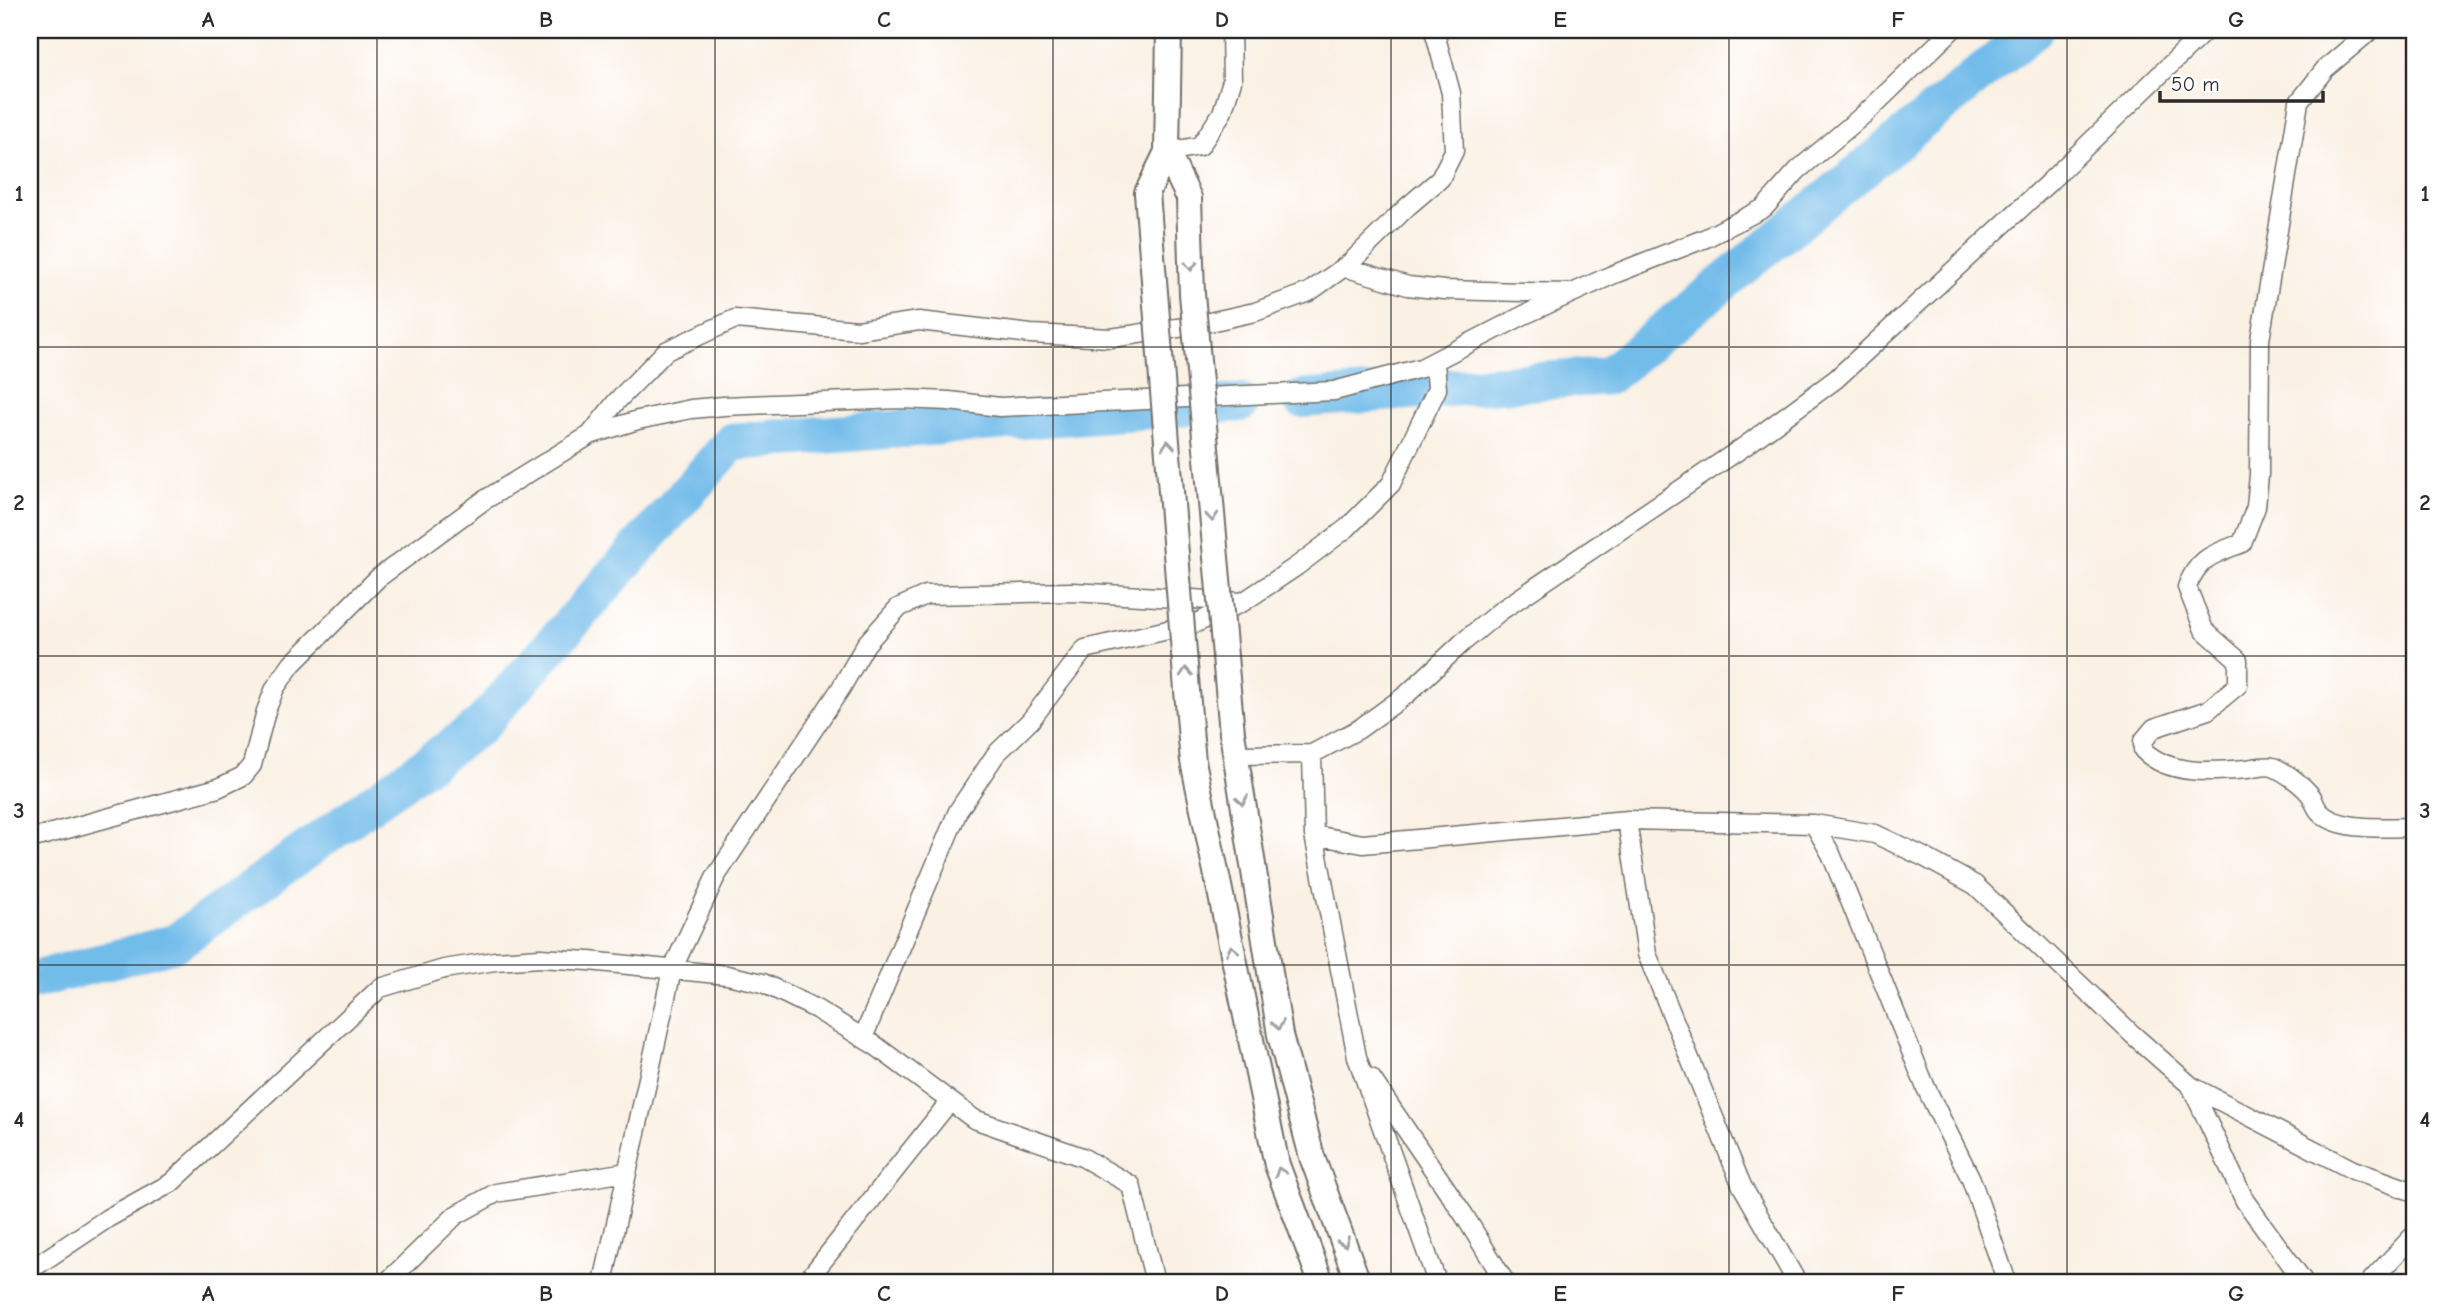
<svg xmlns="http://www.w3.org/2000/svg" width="2444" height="1312" viewBox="0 0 2444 1312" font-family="'Comic Neue',sans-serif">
  <rect width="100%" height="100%" fill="#fff"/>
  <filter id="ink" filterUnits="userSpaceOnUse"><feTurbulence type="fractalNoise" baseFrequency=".0143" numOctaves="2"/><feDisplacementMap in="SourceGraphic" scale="14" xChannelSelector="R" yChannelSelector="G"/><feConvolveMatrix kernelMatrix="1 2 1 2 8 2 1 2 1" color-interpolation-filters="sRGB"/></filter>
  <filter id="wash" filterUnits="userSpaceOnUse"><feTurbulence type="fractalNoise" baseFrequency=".00686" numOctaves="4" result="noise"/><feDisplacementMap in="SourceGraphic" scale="28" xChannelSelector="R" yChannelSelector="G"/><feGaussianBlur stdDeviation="1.57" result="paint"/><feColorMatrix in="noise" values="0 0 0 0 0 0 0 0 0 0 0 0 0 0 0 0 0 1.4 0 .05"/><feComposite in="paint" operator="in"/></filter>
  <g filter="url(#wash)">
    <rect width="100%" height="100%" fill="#faf0e3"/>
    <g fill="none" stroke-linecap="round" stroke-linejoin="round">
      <!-- river -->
      <path stroke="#72bcea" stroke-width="38" d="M1301 399 1608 376 2034 30
        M30 981 175 943 479 727 732 442 1241 403"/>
    </g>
  </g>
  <g filter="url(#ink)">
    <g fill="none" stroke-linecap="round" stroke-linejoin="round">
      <defs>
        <path id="street" d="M2371 30 2325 69 2299 102 2260 340 2259 475 2256 507 2242 543C2214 554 2198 557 2187 587L2204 630 2238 660V685L2208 710 2154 728 2143 741V750C2169 776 2213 772 2247 769 2254 768 2266 765 2273 767 2286 772 2304 786 2312 797 2314 802 2316 808 2320 812 2339 832 2389 827 2414 827
          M1167 152 1200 146 1222 113 1232 81 1231 30
          M1344 267 1408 286 1444 290 1568 293
          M590 435 616 402 666 351 735 319 858 330 919 321 1031 334 1111 338 1191 326 1255 312 1309 292 1350 263 1407 207 1440 179 1454 151 1451 93 1434 30
          M1312 754 1314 835 1357 1057 1437 1282
          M1234 755 1312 754 1359 729 1406 695 1462 643 1499 612 1745 446 1836 379 2047 184 2206 30
          M1627 820 1647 954 1742 1186 1797 1282
          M1814 824 1831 854 1926 1088 1971 1179 2007 1282
          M1314 835 1363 844 1627 820 1814 824 1875 834 1924 857 1975 885 2132 1034 2191 1086 2353 1170 2414 1192
          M30 839 218 788 243 776 252 765 266 711 275 688 292 664 378 578 483 501 590 435 638 420 691 409 724 406 900 399 949 401 1000 407 1334 391 1421 368 1524 315 1612 275 1706 238 1764 208 1798 170 1868 111 1952 30
          M863 1038 958 811 996 754 1030 721 1085 649 1194 624 1243 602 1297 566 1347 528 1391 484 1437 389 1435 361
          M1371 1078 1464 1215 1505 1282
          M2191 1086 2245 1201 2304 1282
          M30 1270 108 1218 171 1183 380 988 444 969 495 961 540 958 589 961 727 975 763 983 816 1009 876 1046 974 1119 1082 1157 1131 1185 1155 1282
          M387 1282 456 1215 496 1193 627 1172
          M603 1282 672 970 716 876 841 688 866 644 898 608 926 595 1073 592 1243 602
          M806 1282 950 1101
          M2370 1282 2414 1235"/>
        <path id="secondary" d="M1167 152 1169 30
          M1147 193 1167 152 1189 198
          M1232 733 1280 1035 1312 1157 1358 1282
          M1191 740 1193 761 1277 1165 1321 1282"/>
      </defs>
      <!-- street casing -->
      <use href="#street" stroke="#73706b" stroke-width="21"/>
      <!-- secondary casing -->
      <use href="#secondary" stroke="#73706b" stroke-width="28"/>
      <!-- street -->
      <use href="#street" stroke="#fff" stroke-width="18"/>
      <!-- secondary -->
      <use href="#secondary" stroke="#fff" stroke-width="24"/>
      <defs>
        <path id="secondary-bridge" d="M1147 193 1191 740
          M1189 198 1192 294 1232 733"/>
      </defs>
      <!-- secondary-bridge casing -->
      <use href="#secondary-bridge" stroke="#73706b" stroke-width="28" stroke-linecap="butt"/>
      <!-- secondary-bridge -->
      <use href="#secondary-bridge" stroke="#fff" stroke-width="24"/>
    </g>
    <!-- one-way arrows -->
    <defs><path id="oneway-chevron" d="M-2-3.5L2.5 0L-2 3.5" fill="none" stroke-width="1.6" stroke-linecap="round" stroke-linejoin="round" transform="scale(1.75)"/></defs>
    <g stroke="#a0a0a0">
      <use href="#oneway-chevron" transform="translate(1191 266) rotate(88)"/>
      <use href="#oneway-chevron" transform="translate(1168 445) rotate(-95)"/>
      <use href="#oneway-chevron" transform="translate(1212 517) rotate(85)"/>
      <use href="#oneway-chevron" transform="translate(1186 672) rotate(-95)"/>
      <use href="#oneway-chevron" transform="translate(1242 800) rotate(81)"/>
      <use href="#oneway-chevron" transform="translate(1232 950) rotate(-102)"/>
      <use href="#oneway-chevron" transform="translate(1278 1025) rotate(80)"/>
      <use href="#oneway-chevron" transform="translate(1280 1172) rotate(-109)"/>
      <use href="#oneway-chevron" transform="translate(1344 1242) rotate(70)"/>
    </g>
  </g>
  <!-- grid -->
  <path fill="none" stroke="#2b2b2b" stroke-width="2" stroke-opacity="0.55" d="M377 30V1282M715 30V1282M1053 30V1282M1391 30V1282M1729 30V1282M2067 30V1282M30 347H2414M30 656H2414M30 965H2414"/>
  <!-- margin -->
  <rect width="2444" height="1312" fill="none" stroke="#fff" stroke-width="77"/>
  <!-- scale -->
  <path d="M2160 91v10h163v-10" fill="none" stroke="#2b2b2b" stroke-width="3.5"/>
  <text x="2171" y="91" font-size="21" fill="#2b2b2b" stroke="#ffffff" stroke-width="5" paint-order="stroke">50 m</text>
  <rect x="38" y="38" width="2368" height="1236" fill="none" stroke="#2b2b2b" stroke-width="2.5"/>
  <g font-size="23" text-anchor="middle" font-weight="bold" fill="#2b2b2b">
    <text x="208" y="27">A</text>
    <text x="546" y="27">B</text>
    <text x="884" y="27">C</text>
    <text x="1222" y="27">D</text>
    <text x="1560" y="27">E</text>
    <text x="1898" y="27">F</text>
    <text x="2236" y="27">G</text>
    <text x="19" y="201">1</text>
    <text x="2425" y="201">1</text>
    <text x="19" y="510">2</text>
    <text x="2425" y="510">2</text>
    <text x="19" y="818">3</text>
    <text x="2425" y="818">3</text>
    <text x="19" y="1127">4</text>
    <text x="2425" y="1127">4</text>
    <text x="208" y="1301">A</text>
    <text x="546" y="1301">B</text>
    <text x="884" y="1301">C</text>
    <text x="1222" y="1301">D</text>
    <text x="1560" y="1301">E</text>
    <text x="1898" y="1301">F</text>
    <text x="2236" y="1301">G</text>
  </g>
</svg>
